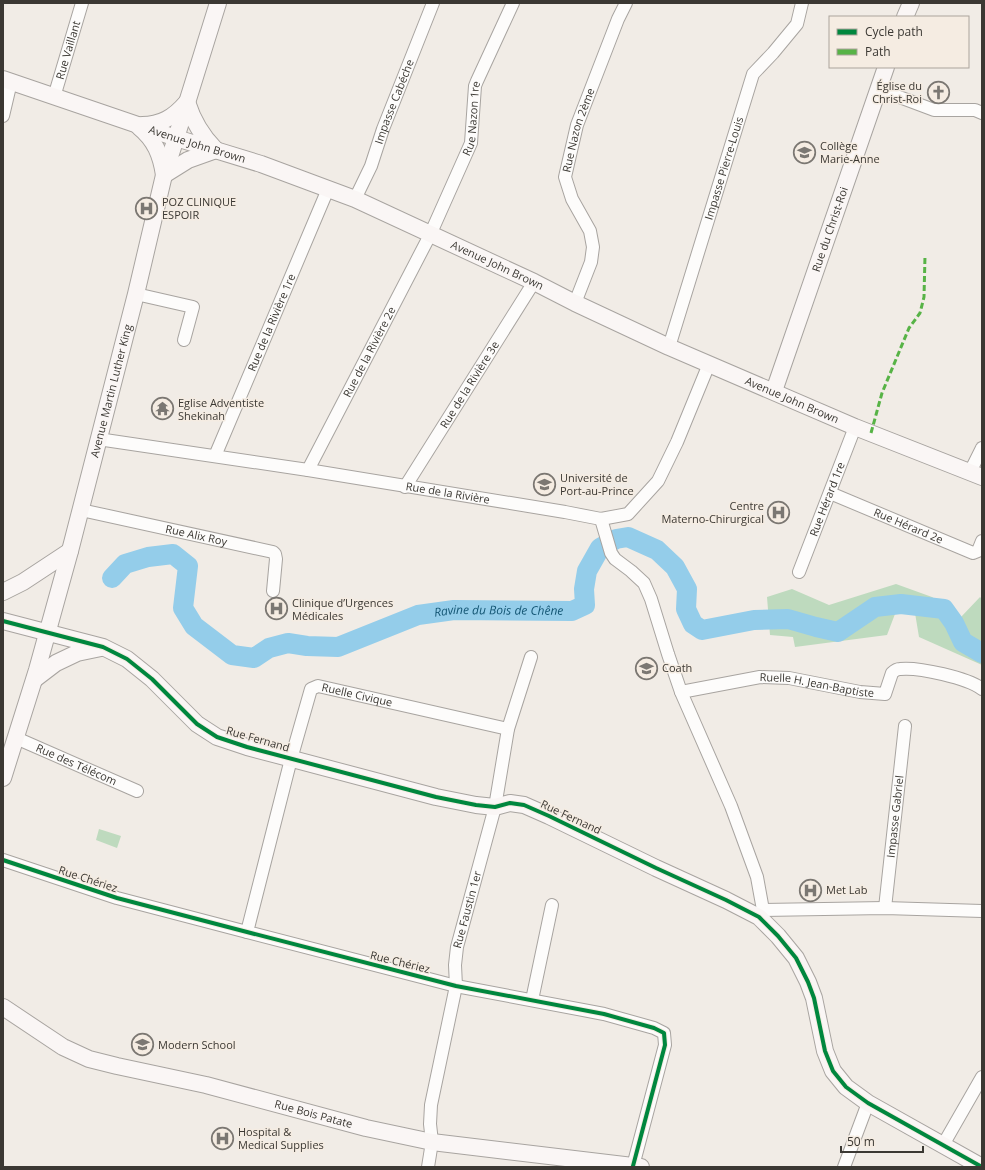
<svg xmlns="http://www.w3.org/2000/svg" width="985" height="1170" viewBox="0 0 985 1170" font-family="'Open Sans',sans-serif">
  <rect width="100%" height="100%" fill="#f1ece6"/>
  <!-- green -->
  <path fill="#bedabe" d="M896 584 932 597 961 617 980 597 982 599V665L919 637 915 613 895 614 887 635 795 647 793 637 770 635 767 597 792 589 829 605Z
    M99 829 121 836 117 848 96 840Z"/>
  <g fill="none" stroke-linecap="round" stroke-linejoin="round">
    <!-- river -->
    <path stroke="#94cdea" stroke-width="20" id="s1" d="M112 578 125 564 148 557 173 554 188 566 183 608 194 626 232 655 254 658 269 648 288 643 307 646 338 647 418 615 454 610 572 611 585 605 584 589 587 571 600 548 616 539 628 537 657 550 675 567 687 589 686 609 693 624 702 630 754 620 788 619 816 627 838 632 875 607 901 604 944 609 954 623 963 642 982 653"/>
    <defs>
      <g id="street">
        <path d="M878 89 934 110H975L982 113"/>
        <path id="s2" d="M54 97 82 3"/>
        <path d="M3 116 11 82"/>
        <path id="s3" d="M355 199 371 166 383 129 433 3"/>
        <path d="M136 294 193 307 184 340"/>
        <path id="s4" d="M575 303 591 262 593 247 590 231 572 199 565 177 577 125 618 19 626 3"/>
        <path id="s5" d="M669 347 753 74 773 53 797 24 802 3"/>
        <path id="s6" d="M98 439 308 470 565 512 601 519 628 514 658 481 677 442 709 364"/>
        <path id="s7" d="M215 456 328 189"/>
        <path id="s8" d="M308 470 430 235 471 143 475 86 477 81 513 3"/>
        <path d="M970 472 982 448"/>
        <path id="s9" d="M405 487 534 282"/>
        <path id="s10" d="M830 493 973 553 978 551 982 541"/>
        <path id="s11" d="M81 510 273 552 275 554 276 559 273 591"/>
        <path d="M601 519 611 553 615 559 631 571 644 583 651 599 668 654 681 692 731 806 757 877 763 910 759 917"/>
        <path id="s12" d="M799 572 855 427"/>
        <path id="s13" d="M681 692 760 677 789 678 860 692 885 694 892 673C894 671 897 669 900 669 919 667 968 678 982 689"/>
        <path id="s14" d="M16 738 137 791"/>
        <path d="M3 860 117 898 247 932 456 986 604 1014 654 1028 664 1033 665 1045 633 1166"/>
        <path id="s15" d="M885 908 905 726"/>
        <path d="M763 910 885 908 982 911"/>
        <path id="s16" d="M247 932 291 759 311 689 318 686 508 729"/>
        <path d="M532 1000 552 905"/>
        <path d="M943 1145 982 1077"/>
        <path id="s17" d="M428 1167 432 1142 430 1124 431 1105 456 986 455 965 457 947 495 807 508 729 531 657"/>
        <path d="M844 1167 868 1103"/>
      </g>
      <g id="secondary">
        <path d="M905 17 911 3"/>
        <path id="s18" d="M3 79 176 138 261 164 355 199 534 282 575 303 669 347 855 427 982 477"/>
        <path d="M187 102C193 121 201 135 215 149"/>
        <path d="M142 125C161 125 174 117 186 103"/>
        <path d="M139 127C155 140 161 155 164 175L188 160 216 150"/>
        <path id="s19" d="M774 391 886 67"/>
        <path d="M3 592 23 582 70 551"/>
        <path d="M3 621 103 647 127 659 152 679 197 724 217 737 247 747 436 797 476 805 495 807 510 803 524 805 549 816 656 868 726 900 759 917 778 936 796 958 808 982 814 998 825 1051 833 1071 846 1087 868 1103 982 1167"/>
        <path d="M35 679 56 663 77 653 101 648"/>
        <path id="s20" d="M3 778 37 670 70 551 136 294 164 175 176 138 218 3"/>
        <path id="s21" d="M3 1007 63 1047 89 1059 117 1066 206 1085 366 1128 432 1142 641 1167"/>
      </g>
    </defs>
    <!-- street casing -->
    <use href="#street" stroke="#a8a4a0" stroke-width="14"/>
    <!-- secondary casing -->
    <use href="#secondary" stroke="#a8a4a0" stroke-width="18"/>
    <!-- street -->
    <use href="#street" stroke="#fdfcfb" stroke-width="12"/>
    <!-- secondary -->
    <use href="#secondary" stroke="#faf6f5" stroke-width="16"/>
    <!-- quiet -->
    <path stroke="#57b346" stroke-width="3" stroke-dasharray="6 3" stroke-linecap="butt" d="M871 433 882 393 909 328 920 313 924 297 925 256"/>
    <defs>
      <path id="cycleway" d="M3 621 103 647 127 659 152 679 197 724 217 737 247 747 436 797 476 805 495 807 510 803 524 805 549 816 656 868 726 900 759 917 778 936 796 958 808 982 814 998 825 1051 833 1071 846 1087 868 1103 982 1167
        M3 860 117 898 247 932 456 986 604 1014 654 1028 664 1033 665 1045 633 1166"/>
    </defs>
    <!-- cycleway casing -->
    <use href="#cycleway" stroke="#f5ece2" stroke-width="6"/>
    <!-- cycleway -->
    <use href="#cycleway" stroke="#00873e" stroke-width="4"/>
  </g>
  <!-- icons -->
  <defs>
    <symbol id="church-ring" viewBox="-11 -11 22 22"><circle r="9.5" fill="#f5ece2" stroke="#7b7772" stroke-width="1.5"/><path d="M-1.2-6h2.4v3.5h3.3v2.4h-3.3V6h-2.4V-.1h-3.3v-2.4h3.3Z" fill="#7b7772"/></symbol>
    <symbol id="school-ring" viewBox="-11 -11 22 22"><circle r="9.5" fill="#f5ece2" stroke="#7b7772" stroke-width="1.5"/><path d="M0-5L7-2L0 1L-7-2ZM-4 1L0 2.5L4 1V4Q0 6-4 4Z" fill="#7b7772"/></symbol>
    <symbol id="hospital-ring" viewBox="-11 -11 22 22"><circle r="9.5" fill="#f5ece2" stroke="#7b7772" stroke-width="1.5"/><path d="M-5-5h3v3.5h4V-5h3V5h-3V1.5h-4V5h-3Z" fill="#7b7772"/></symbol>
    <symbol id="temple-ring" viewBox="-11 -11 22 22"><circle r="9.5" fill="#f5ece2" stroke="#7b7772" stroke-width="1.5"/><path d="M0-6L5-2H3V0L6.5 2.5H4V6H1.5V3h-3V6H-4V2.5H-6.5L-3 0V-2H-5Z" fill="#7b7772"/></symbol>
    <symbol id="university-ring" viewBox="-11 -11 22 22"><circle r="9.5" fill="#f5ece2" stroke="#7b7772" stroke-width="1.5"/><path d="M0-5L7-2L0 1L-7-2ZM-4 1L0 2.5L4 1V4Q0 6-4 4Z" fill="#7b7772"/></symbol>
  </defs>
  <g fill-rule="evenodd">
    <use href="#church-ring" x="926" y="80" width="25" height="25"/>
    <use href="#school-ring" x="792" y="140" width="25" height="25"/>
    <use href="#hospital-ring" x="134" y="196" width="25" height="25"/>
    <use href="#temple-ring" x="150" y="396" width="25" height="25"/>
    <use href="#university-ring" x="532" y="472" width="25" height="25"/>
    <use href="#hospital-ring" x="766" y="500" width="25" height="25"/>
    <use href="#hospital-ring" x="264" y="596" width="25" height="25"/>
    <use href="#university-ring" x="634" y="656" width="25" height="25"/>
    <use href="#hospital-ring" x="798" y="878" width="25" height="25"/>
    <use href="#university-ring" x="130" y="1032" width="25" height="25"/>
    <use href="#hospital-ring" x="210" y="1126" width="25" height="25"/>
  </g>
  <g text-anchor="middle" stroke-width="3" stroke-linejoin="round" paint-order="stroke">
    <!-- street labels -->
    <g font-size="11" fill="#3b3833" stroke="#f5ece2">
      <text dy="4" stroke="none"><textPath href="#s2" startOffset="49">Rue Vaillant</textPath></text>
      <text dy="4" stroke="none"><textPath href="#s3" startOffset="105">Impasse Cabéche</textPath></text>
      <text dy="4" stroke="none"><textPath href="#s8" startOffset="390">Rue Nazon 1re</textPath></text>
      <text dy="4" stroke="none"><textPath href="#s4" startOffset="184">Rue Nazon 2ème</textPath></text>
      <text dy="4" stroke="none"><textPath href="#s18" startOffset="205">Avenue John Brown</textPath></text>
      <text dy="4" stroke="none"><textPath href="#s5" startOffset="187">Impasse Pierre-Louis</textPath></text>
      <text dy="4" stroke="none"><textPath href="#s19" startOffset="171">Rue du Christ-Roi</textPath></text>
      <text dy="4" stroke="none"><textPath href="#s18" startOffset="529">Avenue John Brown</textPath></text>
      <text dy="4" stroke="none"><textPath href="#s7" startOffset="145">Rue de la Rivière 1re</textPath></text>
      <text dy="4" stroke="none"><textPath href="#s8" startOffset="133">Rue de la Rivière 2e</textPath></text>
      <text dy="4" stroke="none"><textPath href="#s9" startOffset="121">Rue de la Rivière 3e</textPath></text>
      <text dy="4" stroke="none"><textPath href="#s20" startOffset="402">Avenue Martin Luther King</textPath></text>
      <text dy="4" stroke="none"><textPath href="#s18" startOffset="853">Avenue John Brown</textPath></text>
      <text dy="4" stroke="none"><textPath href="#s6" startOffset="354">Rue de la Rivière</textPath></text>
      <text dy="4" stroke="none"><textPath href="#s12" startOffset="78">Rue Hérard 1re</textPath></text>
      <text dy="4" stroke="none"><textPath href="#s10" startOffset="85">Rue Hérard 2e</textPath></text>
      <text dy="4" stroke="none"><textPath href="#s11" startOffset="118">Rue Alix Roy</textPath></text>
      <text dy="4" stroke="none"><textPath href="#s13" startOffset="138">Ruelle H. Jean-Baptiste</textPath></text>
      <text dy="4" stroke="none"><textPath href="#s16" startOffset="299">Ruelle Civique</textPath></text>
      <text transform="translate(258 739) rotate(16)" y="4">Rue Fernand</text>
      <text dy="4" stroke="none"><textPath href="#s14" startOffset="66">Rue des Télécom</textPath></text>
      <text transform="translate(571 817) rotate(25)" y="4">Rue Fernand</text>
      <text dy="4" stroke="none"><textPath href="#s15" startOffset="92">Impasse Gabriel</textPath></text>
      <text transform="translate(88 879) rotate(18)" y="4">Rue Chériez</text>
      <text dy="4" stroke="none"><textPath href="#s17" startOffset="262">Rue Faustin 1er</textPath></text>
      <text transform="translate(400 962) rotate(14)" y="4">Rue Chériez</text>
      <text dy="4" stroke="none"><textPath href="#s21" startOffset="332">Rue Bois Patate</textPath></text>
    </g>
    <!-- poi labels -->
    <g font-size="11" fill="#3b3833" stroke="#f5ece2" text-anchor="start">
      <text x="922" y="90" text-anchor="end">Église du<tspan x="922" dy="13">Christ-Roi</tspan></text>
      <text x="820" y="150">Collège<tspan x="820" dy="13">Marie-Anne</tspan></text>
      <text x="162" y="206">POZ CLINIQUE<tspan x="162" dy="13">ESPOIR</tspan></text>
      <text x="178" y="407">Eglise Adventiste<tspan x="178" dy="13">Shekinah</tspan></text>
      <text x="560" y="482">Université de<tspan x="560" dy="13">Port-au-Prince</tspan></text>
      <text x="764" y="510" text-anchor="end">Centre<tspan x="764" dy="13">Materno-Chirurgical</tspan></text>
      <text x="292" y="607">Clinique d’Urgences<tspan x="292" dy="13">Médicales</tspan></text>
      <text x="662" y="672">Coath</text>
      <text x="826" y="894">Met Lab</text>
      <text x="158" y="1049">Modern School</text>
      <text x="238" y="1136">Hospital &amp;<tspan x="238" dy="13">Medical Supplies</tspan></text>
    </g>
    <!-- water labels -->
    <g font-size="12" font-style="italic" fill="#145674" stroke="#f5ece2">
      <text dy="4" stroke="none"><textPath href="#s1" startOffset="476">Ravine du Bois de Chêne</textPath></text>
    </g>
  </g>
  <!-- border -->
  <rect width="985" height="1170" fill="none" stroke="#3b3833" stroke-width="8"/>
  <!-- legend -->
  <rect x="829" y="16" width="140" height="52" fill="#f5ece2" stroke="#aba49c"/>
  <rect x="837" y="29" width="20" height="6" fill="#00873e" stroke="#aba49c"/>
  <text x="865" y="36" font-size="12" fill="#3b3833">Cycle path</text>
  <rect x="837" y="49" width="20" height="6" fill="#57b346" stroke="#aba49c"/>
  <text x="865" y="56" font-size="12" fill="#3b3833">Path</text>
  <!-- scale -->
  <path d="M841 1146v6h82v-6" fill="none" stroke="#3b3833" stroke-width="2"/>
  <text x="847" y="1146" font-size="12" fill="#3b3833" stroke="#f5ece2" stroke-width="3" paint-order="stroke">50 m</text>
</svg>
